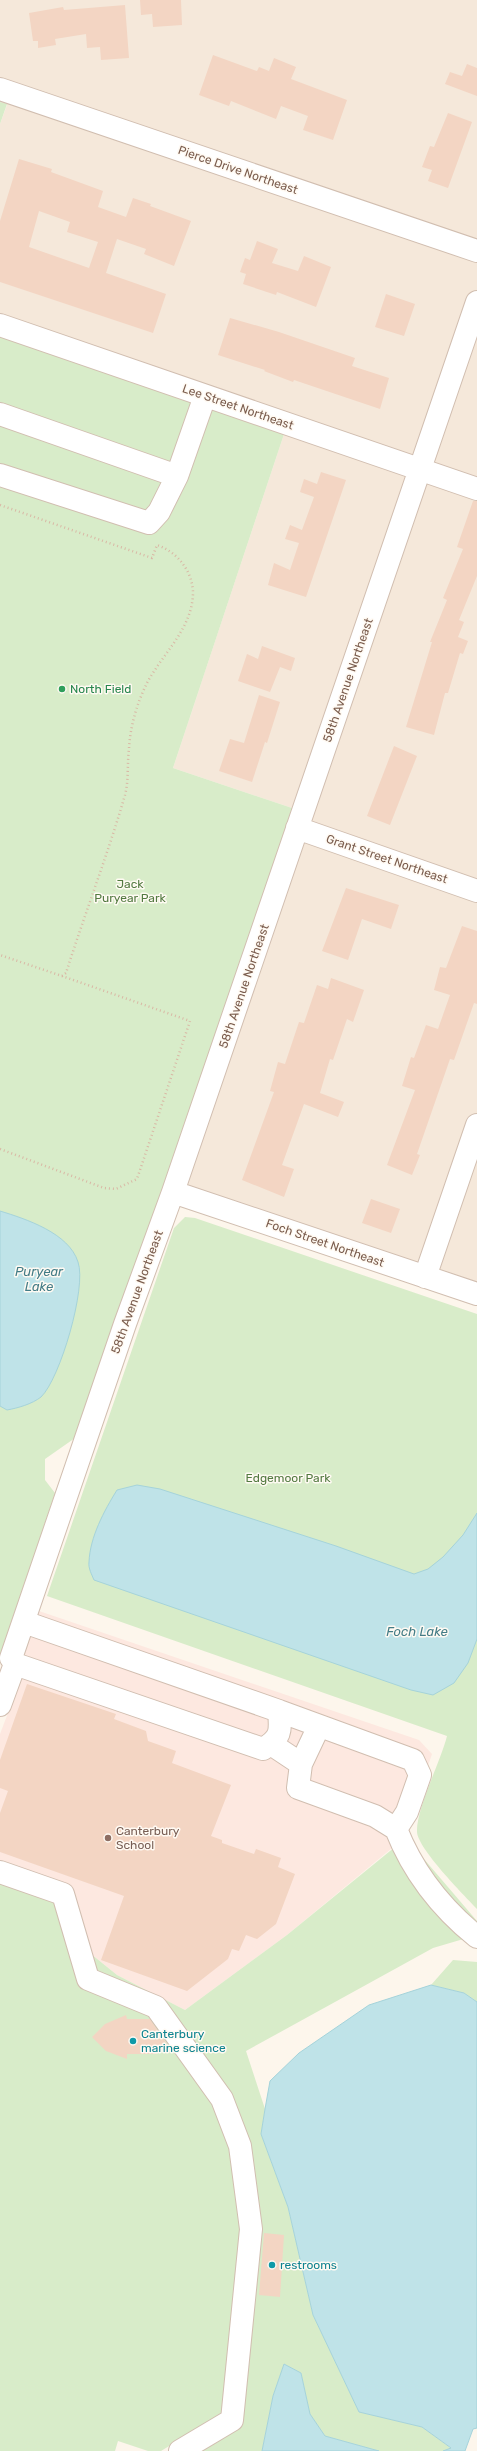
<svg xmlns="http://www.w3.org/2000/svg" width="477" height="2451" viewBox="0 0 477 2451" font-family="Rubik,sans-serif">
  <rect width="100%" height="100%" fill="#fdf6ec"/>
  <!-- residential -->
  <path fill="#f5e8da" d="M0 0H477V1294L173 1192 295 809 173 768 284 434 0 325V124L7 105 0 102Z"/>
  <!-- commercial -->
  <path fill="#fde8e0" d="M39 1611 419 1740 432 1754 411 1816 409 1834 287 1935 185 2010 117 1975 91 1954 0 1862V1734L22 1676V1657Z"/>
  <!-- green -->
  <path fill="#d8ecc9" d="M0 102 7 104 0 124Z
    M0 335 284 434 173 768 295 809 144 1253 75 1438 45 1459V1480L55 1493 0 1657Z
    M185 1217 195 1218 477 1314V1909C464 1895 418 1849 417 1832 416 1809 441 1761 447 1736L47 1596 174 1228Z
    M406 1838 477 1921V1935L433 1948 246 2051 265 2109 261 2134 288 2207 313 2315 359 2412 422 2427 452 2449 443 2451H379L325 2436 310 2414 301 2373 284 2364 273 2396 262 2451H199L238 2429 250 2146 165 2002 96 1972 91 1954 117 1975 185 2010 287 1935Z
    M0 1881 55 1901 79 1981 150 2014 213 2102 230 2148 241 2229 228 2410 161 2451H148L118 2441 115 2451H0Z
    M453 1960 477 1962V2002L464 1993 431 1985Z"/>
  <!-- water -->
  <path fill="#bfe3e8" stroke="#a5d3da" d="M0 1211C26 1219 69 1233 78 1262 87 1287 60 1379 41 1397 32 1404 18 1408 7 1410L0 1406Z
    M137 1485 160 1489 336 1546 414 1574 428 1569 443 1557 463 1535 477 1513V1639L468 1663 454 1683 433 1695 411 1690 94 1580C92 1575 88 1568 89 1562 90 1537 104 1511 117 1490Z
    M431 1985 464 1993 477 2002V2428L473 2429 465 2451H443L451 2448 422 2427 359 2412 313 2315 288 2207 261 2134 265 2109 270 2081 299 2053 369 2005Z
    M284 2364 301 2373 310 2414 325 2436 379 2451H262L273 2396Z"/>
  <!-- building -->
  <path fill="#f3d5c3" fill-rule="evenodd" d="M140 0H181L182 25 153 27 152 14 141 15Z
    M125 5 129 58 101 60 100 47 87 48 86 34 55 39 56 45 38 48V41H33L29 13 63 7 64 10Z
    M213 55 257 71 259 67 269 71 274 58 296 67 291 79 347 100 333 140 303 130 308 116 281 106 276 119 231 101 229 106 199 95Z
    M467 64 477 68V96L445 84 450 72 462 76Z
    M448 113 472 122 448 188 428 181 432 170 422 167 430 146 434 147Z
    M19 159 52 169 51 172 103 191 98 207 126 217 133 198 151 204 150 206 191 221 174 266 144 254 146 249 117 239 106 273 166 294 153 333 0 282V221ZM39 211 70 222 67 232 98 242 89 268 29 247Z
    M257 241 278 249 272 263 298 271 304 256 331 267 316 307 277 292 276 295 243 284 246 274 240 272 245 258 250 260Z
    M386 294 415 304 404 336 375 327Z
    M230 318 279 332 355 358 352 366 389 378 380 409 294 380 293 382 264 371 265 370 218 355Z
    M321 472 346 480 306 597 268 585 274 563 290 570 299 543 285 539 290 525 302 530 314 497 300 492 304 479 317 484Z
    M473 501H477V576L459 620 464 622 458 637 468 641 463 654 460 653 448 693H445L434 735 406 727 432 642H430L447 600 443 598 463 549 457 547Z
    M262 646 295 658 291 671 280 667 270 692 238 681 247 654 258 659Z
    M259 695 280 702 267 743 265 742 252 782 219 771 230 739 244 743Z
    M394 746 417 756 390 825 367 816Z
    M346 888 399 905 391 929 362 919 348 960 322 951Z
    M462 926 477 931V1004L474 1003 454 1060 450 1059 417 1154 420 1155 412 1175 387 1165 415 1090 402 1086 411 1057 414 1058 426 1025 438 1029 450 995 434 990 440 967 446 968Z
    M331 978 364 990 353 1022 347 1019 333 1060 330 1059 320 1093 344 1102 338 1117 304 1104 282 1165 294 1169 284 1197 242 1180 274 1092 270 1091 278 1062 285 1064 299 1022 304 1023 317 985 328 989Z
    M371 1199 400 1209 391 1233 362 1223Z
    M27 1684 116 1714 114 1719 146 1731 148 1741 176 1751 172 1763 231 1785 211 1836 222 1840V1843L254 1854 256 1849 281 1858 278 1867 295 1874 276 1924 257 1939 246 1935 239 1951 232 1949 228 1959 187 1991 101 1960 124 1896 0 1852V1813L8 1791 0 1788V1760Z
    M126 2015 127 2019H150L167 2044 156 2054H127V2059L106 2051 92 2037 105 2024Z
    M264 2233 284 2235 280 2297 259 2295Z"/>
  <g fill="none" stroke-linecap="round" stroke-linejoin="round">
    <defs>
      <path id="minor" d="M0 89 477 251
        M0 325 477 489
        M0 414 177 476 205 396
        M0 475 149 523 159 512 177 476
        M297 828 477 891
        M173 1192 477 1294
        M425 1277 477 1125
        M24 1622 279 1711C281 1732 281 1738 263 1749L15 1664 11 1658 125 1324 173 1192 477 302
        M0 1705 15 1664
        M271 1744 301 1764 298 1788 375 1816 396 1829 407 1812 420 1775 413 1760 279 1711
        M301 1764 319 1726
        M396 1829C413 1872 441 1908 477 1937
        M0 1872 63 1894 88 1979 156 2007 222 2099 240 2146 251 2229 232 2420 180 2451"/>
    </defs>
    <!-- minor casing -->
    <use href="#minor" stroke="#d1beb0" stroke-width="24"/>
    <!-- path -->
    <path stroke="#d9b8a5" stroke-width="2.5" stroke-dasharray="1 3" stroke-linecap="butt" d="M0 505 152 558 157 545C177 552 192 570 193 592 193 628 163 653 147 683 137 703 130 727 129 749 127 764 129 780 125 795 108 854 85 913 66 973L62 976 0 955
      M0 1149 104 1188 116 1189 137 1179 190 1021 62 976"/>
    <!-- minor -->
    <use href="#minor" stroke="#fff" stroke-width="22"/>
  </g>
  <!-- markers -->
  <circle fill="#2e9e5b" stroke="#fffaf3" stroke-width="1.5" cx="62" cy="689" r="4"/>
  <circle fill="#8d6e63" stroke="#fffaf3" stroke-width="1.5" cx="108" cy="1838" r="4"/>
  <g fill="#0f9aa8" stroke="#fffaf3" stroke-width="1.5">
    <circle cx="133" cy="2041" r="4"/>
    <circle cx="272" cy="2265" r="4"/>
  </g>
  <g text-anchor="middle" stroke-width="3" stroke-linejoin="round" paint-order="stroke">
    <!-- street labels -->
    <g font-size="12" fill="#7a5c4d" stroke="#fffaf3">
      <text transform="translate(238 170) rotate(19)" y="4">Pierce Drive Northeast</text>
      <text transform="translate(238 407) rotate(19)" y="4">Lee Street Northeast</text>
      <text transform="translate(348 680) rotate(-71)" y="4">58th Avenue Northeast</text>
      <text transform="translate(387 859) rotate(19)" y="4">Grant Street Northeast</text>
      <text transform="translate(244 986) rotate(-71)" y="4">58th Avenue Northeast</text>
      <text transform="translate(325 1243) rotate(19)" y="4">Foch Street Northeast</text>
      <text transform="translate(137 1292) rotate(-70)" y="4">58th Avenue Northeast</text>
    </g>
    <!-- leisure labels -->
    <g font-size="12" fill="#27864d" stroke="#fffaf3" text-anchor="start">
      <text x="70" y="693">North Field</text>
    </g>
    <!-- park labels -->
    <g font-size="12" fill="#537a41" stroke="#fffaf3">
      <text x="130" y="888">Jack<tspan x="130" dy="14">Puryear Park</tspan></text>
      <text x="288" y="1482">Edgemoor Park</text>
    </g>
    <!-- education labels -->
    <g font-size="12" fill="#785e54" stroke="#fffaf3" text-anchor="start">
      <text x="116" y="1835">Canterbury<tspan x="116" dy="14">School</tspan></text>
    </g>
    <!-- culture labels -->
    <g font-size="12" fill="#0d838f" stroke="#fffaf3" text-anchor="start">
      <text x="141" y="2038">Canterbury<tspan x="141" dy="14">marine science</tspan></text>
      <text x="280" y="2269">restrooms</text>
    </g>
    <!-- water labels -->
    <g font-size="13" font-style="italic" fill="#437c86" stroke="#fffaf3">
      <text x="39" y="1276">Puryear<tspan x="39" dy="15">Lake</tspan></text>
      <text x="417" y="1636">Foch Lake</text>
    </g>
  </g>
</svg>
